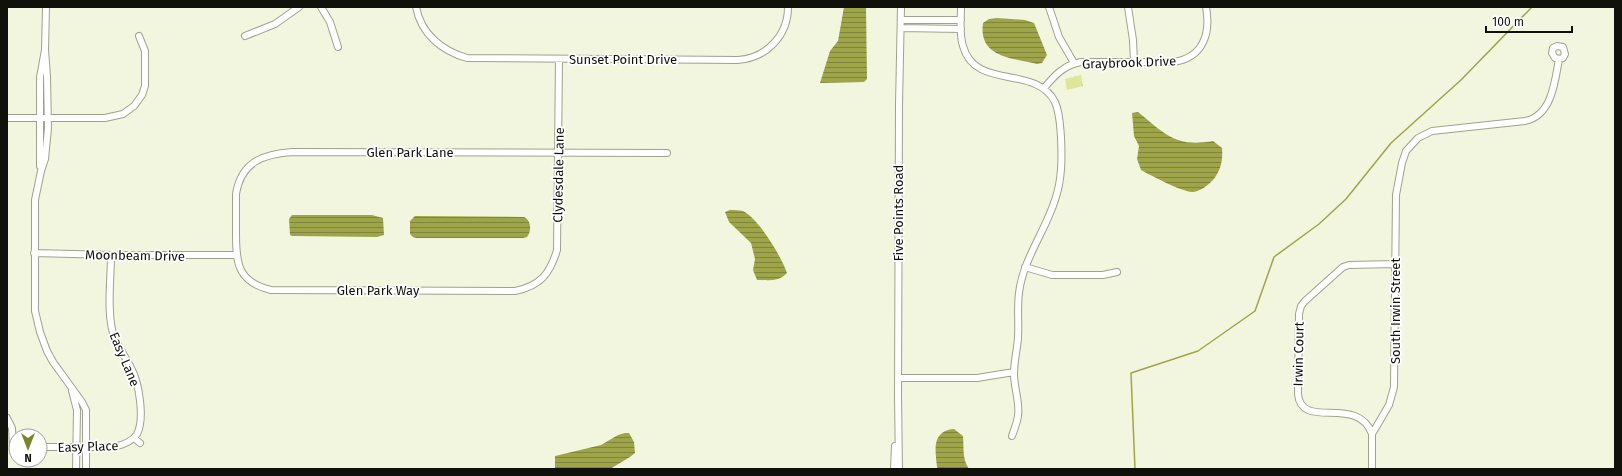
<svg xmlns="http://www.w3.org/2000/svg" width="1622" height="476" viewBox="0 0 1622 476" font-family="'Fira Sans',sans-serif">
  <defs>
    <pattern id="grass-tufts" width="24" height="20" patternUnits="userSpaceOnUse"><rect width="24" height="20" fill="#dee699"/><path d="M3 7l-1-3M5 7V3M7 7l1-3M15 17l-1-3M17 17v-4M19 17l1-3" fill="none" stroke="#bdc482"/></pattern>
    <pattern id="water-rules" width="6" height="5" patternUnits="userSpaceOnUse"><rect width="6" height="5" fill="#9ea548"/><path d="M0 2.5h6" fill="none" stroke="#7f853a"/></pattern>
  </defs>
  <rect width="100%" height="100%" fill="#f3f6df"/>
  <!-- grass -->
  <path fill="url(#grass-tufts)" d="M1081 75 1083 86 1067 90 1065 79Z"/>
  <!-- water -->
  <path fill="url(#water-rules)" d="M844 7H866L867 79 864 82 820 83 830 51 838 41Z
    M997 18 1025 20 1034 23 1047 55 1042 63 1037 64C1012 58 978 57 983 23L989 19Z
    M1138 112C1149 121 1165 136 1178 140 1190 144 1201 143 1213 141L1222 148C1223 160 1221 170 1213 180 1208 185 1200 192 1192 192 1180 191 1152 176 1141 170L1137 159 1139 146 1134 136 1132 113Z
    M730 210C735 210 739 210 743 211 759 219 781 256 787 273 779 282 769 280 757 280L753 270 755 259 751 243 729 222 725 212Z
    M292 215H372L383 218 384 235 377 237 292 236 290 235 289 219Z
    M415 216 524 217C531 220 532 231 527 237L523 238H416L413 237 410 234V221Z
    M954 429 963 436C964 448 962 459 969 469H938L937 467C935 449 932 431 954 429Z
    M625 433H629L634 442 635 453 630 457 610 469H555V456L601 445 618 435Z"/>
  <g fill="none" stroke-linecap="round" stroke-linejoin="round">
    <!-- stream -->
    <path stroke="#9ea548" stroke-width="1.5" d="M1135 469 1131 373 1198 351 1255 311 1274 257 1319 224 1346 199 1391 143 1461 80 1532 7"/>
    <defs>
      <path id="minor" d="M321 7 330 22 338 47
        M416 7C421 34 442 51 467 58L738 60C766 58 788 36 788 7
        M961 7C961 20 959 34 963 46 975 91 1036 64 1055 102 1060 113 1060 126 1061 137 1062 159 1062 180 1055 200 1045 232 1023 259 1019 293 1017 308 1019 323 1018 338 1017 350 1014 362 1014 374 1014 388 1020 402 1018 416 1017 423 1014 430 1012 436
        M1049 7 1059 37 1074 63
        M1128 7 1133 40 1134 62
        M901 20H961
        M901 28 961 29
        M245 36 275 24 299 7
        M45 50 47 76 48 128 45 159 41 171 35 200V311L40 332 47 351 53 362 82 402 86 410V469
        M559 59 557 250C550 274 540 286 515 291L271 290C238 282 236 264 236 234 236 221 236 207 236 194 241 162 263 154 292 152 417 152 542 152 667 153
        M1044 88C1055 75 1064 65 1081 62H1173C1203 58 1211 34 1206 7
        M7 118H105L123 114 134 106 142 95 145 86V51L139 36
        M40 166V77L45 50 46 7
        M34 253 111 255H236
        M1025 267 1052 275H1103L1117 272
        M898 378H977L1014 372
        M72 391 77 410 76 469
        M7 418 12 428 13 447
        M1372 434C1358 394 1301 431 1298 394L1299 314 1301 306 1305 301 1343 267 1349 265 1395 264
        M134 438 140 443
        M40 447H114C123 445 132 442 137 434 145 419 139 382 131 368 125 355 115 344 112 329 107 307 111 278 111 255
        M894 469 895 446
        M899 469 898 396 899 105 901 7
        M1372 469V434L1389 405 1394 387 1396 195 1402 163 1406 151 1418 138 1432 131 1525 121C1552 116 1555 81 1559 59L1563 58 1565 54 1563 47 1557 46 1553 48 1552 53 1555 58 1559 59"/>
    </defs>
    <!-- minor casing -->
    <use href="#minor" stroke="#9fa28c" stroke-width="8"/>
    <!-- minor -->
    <use href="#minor" stroke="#fff" stroke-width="6"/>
  </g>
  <g text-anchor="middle" stroke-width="3.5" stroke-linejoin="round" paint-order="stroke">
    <!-- street labels -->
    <g font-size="13" fill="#10110a" stroke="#fff">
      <text x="623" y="64">Sunset Point Drive</text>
      <text transform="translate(1129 62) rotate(-2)" y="5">Graybrook Drive</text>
      <text x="410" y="157">Glen Park Lane</text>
      <text transform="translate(558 175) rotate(-89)" y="5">Clydesdale Lane</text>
      <text transform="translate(898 213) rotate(-90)" y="5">Five Points Road</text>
      <text transform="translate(135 255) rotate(1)" y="5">Moonbeam Drive</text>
      <text x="378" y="295">Glen Park Way</text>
      <text transform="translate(1395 311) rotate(-90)" y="5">South Irwin Street</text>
      <text transform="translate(1298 354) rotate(-89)" y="5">Irwin Court</text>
      <text transform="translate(125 359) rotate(67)" y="5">Easy Lane</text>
      <text transform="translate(88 446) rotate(-2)" y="5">Easy Place</text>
    </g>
  </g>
  <!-- border -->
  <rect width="1622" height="476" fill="none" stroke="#10110a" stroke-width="16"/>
  <!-- north arrow -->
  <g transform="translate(28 448) rotate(180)"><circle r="19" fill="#ffffff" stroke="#9fa09d"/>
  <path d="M0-3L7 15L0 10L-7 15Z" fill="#7c832e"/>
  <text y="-6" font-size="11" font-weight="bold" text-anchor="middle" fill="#10110a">N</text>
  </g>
  <!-- scale -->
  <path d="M1486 26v6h86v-6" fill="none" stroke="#10110a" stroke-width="2"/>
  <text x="1492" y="26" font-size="12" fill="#10110a" stroke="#ffffff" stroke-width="3" paint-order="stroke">100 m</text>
</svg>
